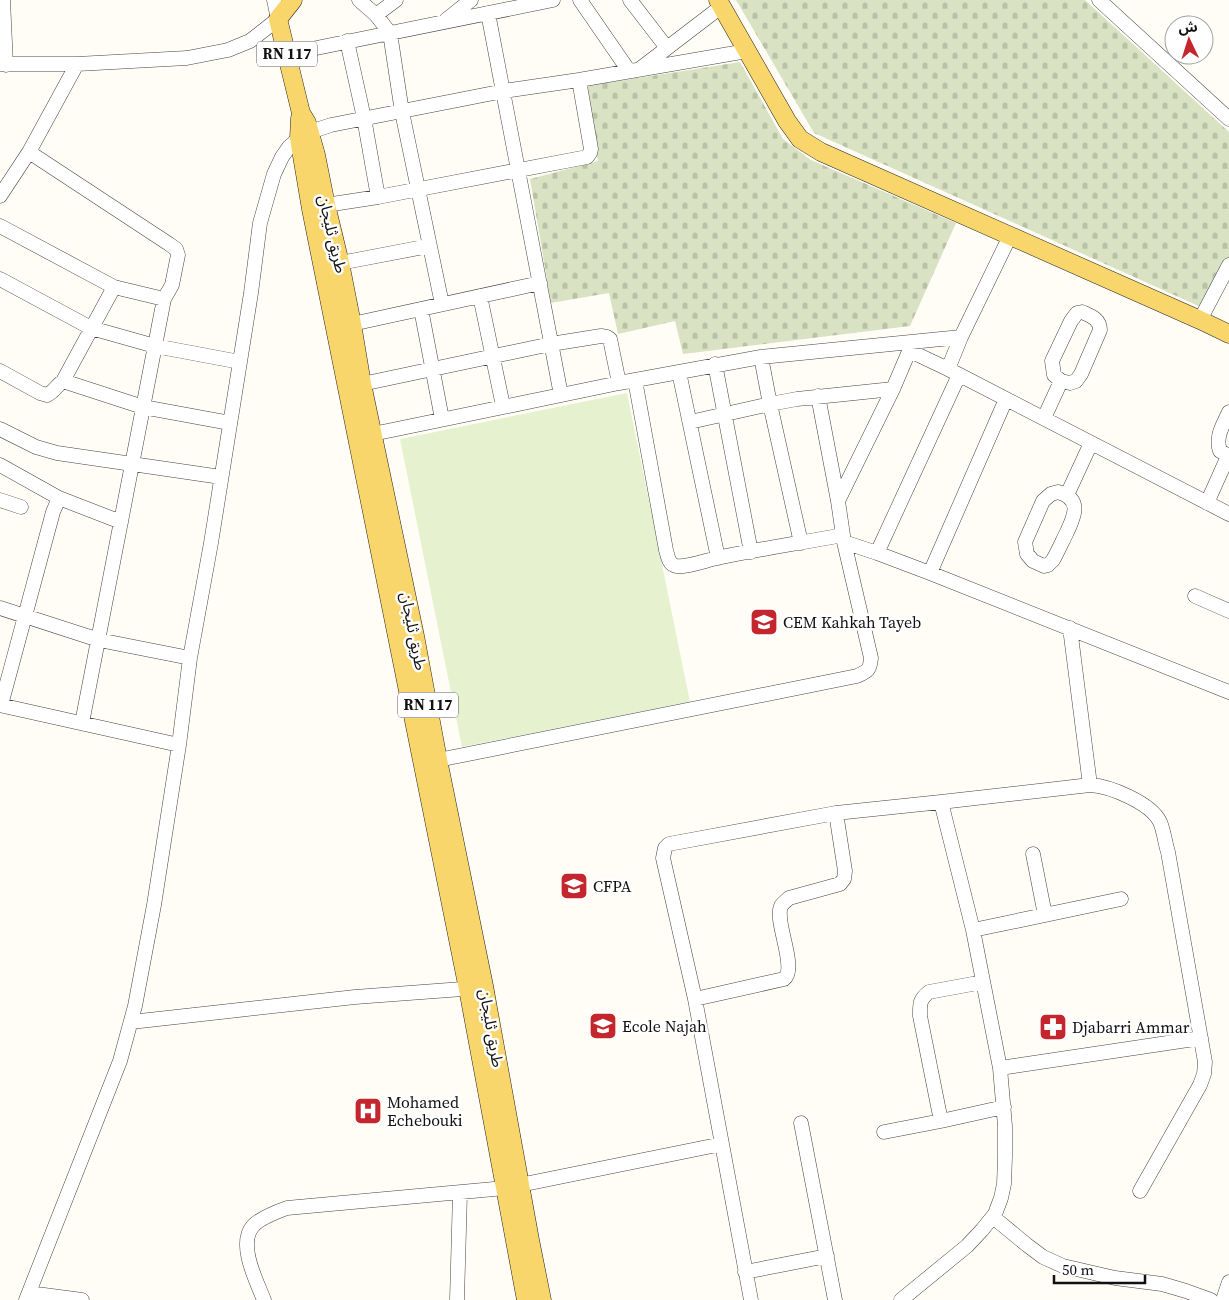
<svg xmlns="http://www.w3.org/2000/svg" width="1229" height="1300" viewBox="0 0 1229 1300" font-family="'Source Serif 4','Noto Sans Arabic',serif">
  <defs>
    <pattern id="cemetery-stones" width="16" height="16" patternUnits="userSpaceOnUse" patternTransform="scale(1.25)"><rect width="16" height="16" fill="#d9e3c4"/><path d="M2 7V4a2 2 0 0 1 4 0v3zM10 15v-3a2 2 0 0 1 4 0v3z" fill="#b9c2a7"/></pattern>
  </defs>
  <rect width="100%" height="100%" fill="#fffdf5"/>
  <!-- cemetery -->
  <path fill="url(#cemetery-stones)" d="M736 0H1085L1229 132V259L1203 308 814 133Z
    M740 62 783 139 811 160 956 223 910 326 683 354 675 321 618 334 609 293 551 303 530 179 598 161 587 86Z"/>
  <!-- pitch -->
  <path fill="#e6f2cf" d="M627 393 690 702 462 747 400 439Z"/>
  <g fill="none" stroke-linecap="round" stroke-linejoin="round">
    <defs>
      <path id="minor" d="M3 0 6 65
        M359 0 376 15 396 0
        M580 0 629 71
        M630 0 667 48
        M1099 0 1229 119
        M488 13 561 395
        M376 15 390 33 402 112 442 304
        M446 20 471 0
        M347 41 364 118 378 197
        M287 54 553 0
        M0 64H77L187 58 228 50 250 41 278 19 274 0
        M77 64 29 152 169 244 176 249 178 255 172 285 164 299 82 723
        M641 68 722 6
        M0 196 29 152
        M326 205 378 197 587 157 590 153 591 149 579 80
        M0 226 114 287 63 381
        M340 263 429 246
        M0 279 91 328 155 346 240 362
        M114 287 164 299
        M480 296 503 406
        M421 309 442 419
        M1082 312C1091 316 1100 319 1100 330L1081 374 1076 381 1070 383 1061 381 1054 375 1052 361 1071 321 1077 313Z
        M1200 320 1229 265
        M352 324 540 283
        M910 351 948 369 1229 514
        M761 357 770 404 801 543
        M715 364 751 552
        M948 369 961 337
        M0 371 40 393 47 395C54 392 57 385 63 381L143 407 230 423
        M679 372 718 558
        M635 380 666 550C668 556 668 564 676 566 685 568 707 560 717 558 759 549 801 543 843 535
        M362 384 551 344 601 336 607 337 610 339 619 383
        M818 396 838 501
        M1006 399 930 573 1229 692
        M1229 412C1223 425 1215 437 1220 451L1229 456
        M1044 418 1061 381
        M690 422 770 404 797 399 893 389
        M0 429 36 447 57 453 221 477
        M363 436 619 383 761 357 961 337 1010 236
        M0 465 59 498
        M1058 492C1082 499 1075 515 1067 532 1062 542 1058 551 1053 560L1048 565 1044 566 1033 561 1027 554 1025 542 1043 501 1051 494Z
        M1067 495 1091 443
        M0 500 21 507
        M1207 503 1228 456
        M844 542 877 553 930 573
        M877 553 959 375
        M1195 596 1229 611
        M0 608 99 640 190 658
        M1070 628 1090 785
        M0 705 179 745
        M1 705 53 512 59 498 121 522
        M438 760 857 676C868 671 870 670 871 658L844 542 838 501 893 389 913 342
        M1033 854 1045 915
        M973 930 1121 899
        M695 999 784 979C798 968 774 922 781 906 783 903 786 901 789 898L840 884 844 879 845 871 836 813
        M131 1022 355 997 476 988
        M1000 1068 1201 1038
        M941 1121 920 1016C920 1004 919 1000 929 992L983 982
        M801 1123 835 1300
        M884 1132 941 1121 1004 1107
        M993 1217 1027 1245 1043 1257 1063 1266 1115 1278 1162 1284 1186 1291 1211 1300
        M745 1272 827 1256
        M29 1293 82 1300
        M26 1300 120 1061 135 1006 154 905 179 745 190 658 211 543 251 293 260 223 274 174 282 157 289 147 299 138 310 132 331 125 504 91 579 80 747 51
        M264 1300C257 1282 237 1244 253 1226 260 1218 276 1212 287 1208L505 1188 722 1144
        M457 1300 460 1193
        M751 1300 695 999 663 858 665 848 669 844 836 813 941 802 1090 785C1110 786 1151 803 1160 822 1164 831 1165 843 1168 852L1205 1062 1204 1074 1200 1085 1140 1191
        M901 1300 967 1246 982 1230 995 1214 1001 1198 1004 1184 1005 1157V1126L1000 1068 973 930 941 802
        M1223 1300 1229 1282"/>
      <path id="major" d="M293 0 278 19 301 113 307 123 316 155 326 205 340 263 352 324 362 384 415 636 438 760 484 986 530 1240 542 1300
        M718 0 787 121 800 139 821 152 1200 320 1229 334
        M300 118 299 138 311 209 468 989 526 1300"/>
    </defs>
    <!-- minor casing -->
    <use href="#minor" stroke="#444" stroke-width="15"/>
    <!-- major casing -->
    <use href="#major" stroke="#222" stroke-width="19"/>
    <!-- minor -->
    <use href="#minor" stroke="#fff" stroke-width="14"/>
    <!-- major -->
    <use href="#major" stroke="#f9d66b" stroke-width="18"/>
  </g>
  <!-- icons -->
  <defs>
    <symbol id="school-square" viewBox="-11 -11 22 22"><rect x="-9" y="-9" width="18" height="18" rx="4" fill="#c4262e" stroke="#fff"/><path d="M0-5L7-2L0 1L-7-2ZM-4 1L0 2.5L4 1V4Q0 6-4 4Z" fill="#fff"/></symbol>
    <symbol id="university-square" viewBox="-11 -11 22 22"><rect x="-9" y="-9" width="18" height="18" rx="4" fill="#c4262e" stroke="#fff"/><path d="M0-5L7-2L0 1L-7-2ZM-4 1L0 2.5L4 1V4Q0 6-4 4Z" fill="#fff"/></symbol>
    <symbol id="pharmacy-square" viewBox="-11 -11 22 22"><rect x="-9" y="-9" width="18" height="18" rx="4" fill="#c4262e" stroke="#fff"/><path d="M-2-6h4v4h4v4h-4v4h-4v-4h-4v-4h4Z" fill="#fff"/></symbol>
    <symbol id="hospital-square" viewBox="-11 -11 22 22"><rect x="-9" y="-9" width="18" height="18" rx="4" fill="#c4262e" stroke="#fff"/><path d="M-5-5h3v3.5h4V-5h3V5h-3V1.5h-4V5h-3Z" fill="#fff"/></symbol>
  </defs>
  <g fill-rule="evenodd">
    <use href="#school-square" x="748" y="606" width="32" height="32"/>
    <use href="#university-square" x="558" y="870" width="32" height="32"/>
    <use href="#school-square" x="587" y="1010" width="32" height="32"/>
    <use href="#pharmacy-square" x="1037" y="1011" width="32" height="32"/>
    <use href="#hospital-square" x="352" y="1095" width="32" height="32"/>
  </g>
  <g text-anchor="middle" stroke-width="5" stroke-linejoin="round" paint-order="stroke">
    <!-- shield labels -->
    <g fill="#fff" stroke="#585858" stroke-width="1">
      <rect x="257" y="41.5" width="60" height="25" rx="4"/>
      <rect x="398" y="692.5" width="60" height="25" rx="4"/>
    </g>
    <g font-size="15" font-weight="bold" fill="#111">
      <text x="287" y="59">RN 117</text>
      <text x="428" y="710">RN 117</text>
    </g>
    <!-- street labels -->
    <g font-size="16" fill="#111" stroke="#fff">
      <text transform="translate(333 234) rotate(77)" y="6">طريق ثليجان</text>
      <text transform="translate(414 631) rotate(79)" y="6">طريق ثليجان</text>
      <text transform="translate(492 1028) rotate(80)" y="6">طريق ثليجان</text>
    </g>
    <!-- poi labels -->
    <g font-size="16" fill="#111" stroke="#fff" text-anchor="start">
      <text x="783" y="628">CEM Kahkah Tayeb</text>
      <text x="593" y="892">CFPA</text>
      <text x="622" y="1032">Ecole Najah</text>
      <text x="1072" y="1033">Djabarri Ammar</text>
      <text x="387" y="1108">Mohamed<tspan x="387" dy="18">Echebouki</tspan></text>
    </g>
  </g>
  <!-- north arrow -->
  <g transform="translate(1189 40) rotate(356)"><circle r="24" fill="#ffffff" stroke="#a0a0a0"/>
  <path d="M0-4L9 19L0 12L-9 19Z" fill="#c4262e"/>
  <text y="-8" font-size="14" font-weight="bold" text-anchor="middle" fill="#111111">ش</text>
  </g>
  <!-- scale -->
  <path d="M1054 1275v8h91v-8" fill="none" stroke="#111111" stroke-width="2.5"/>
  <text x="1062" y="1275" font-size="15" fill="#111111" stroke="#ffffff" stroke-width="4" paint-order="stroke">50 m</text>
</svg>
